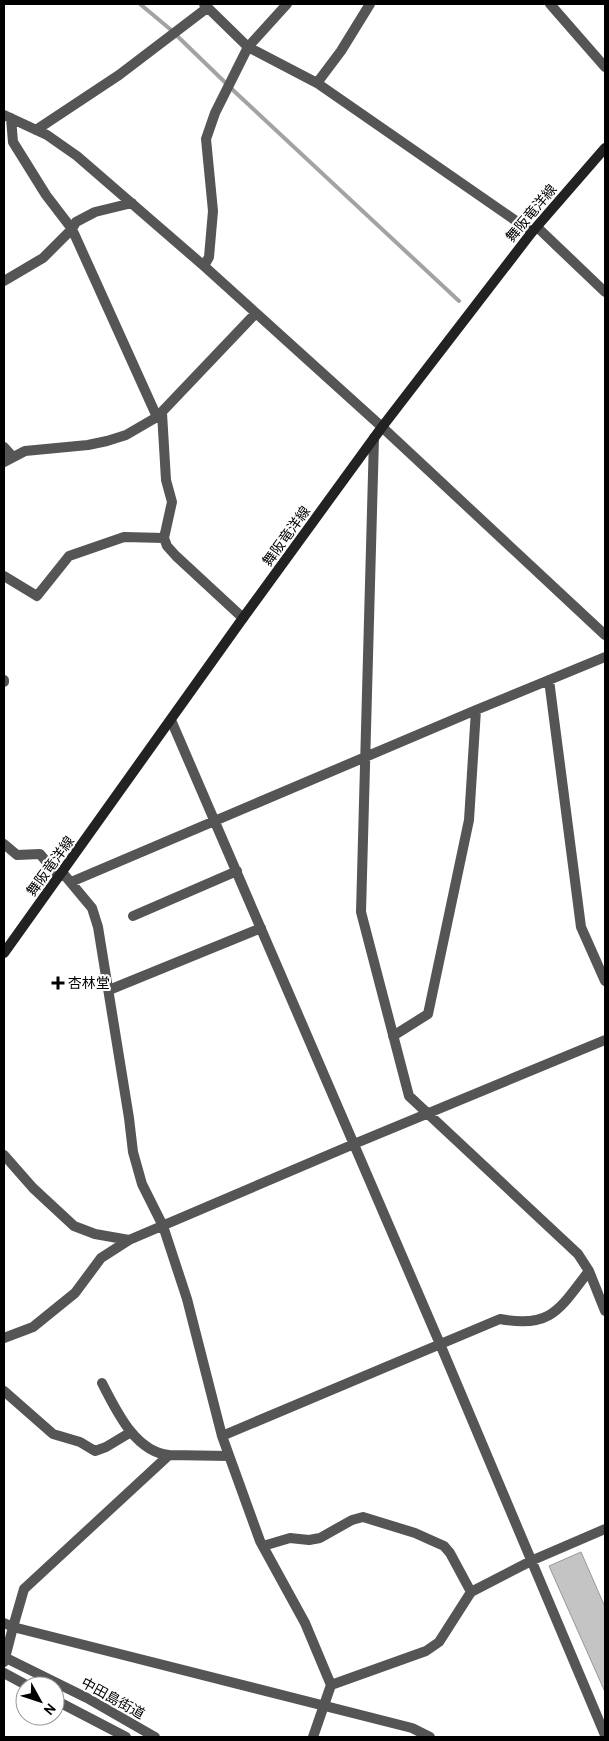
<svg xmlns="http://www.w3.org/2000/svg" width="609" height="1741" viewBox="0 0 609 1741" font-family="Overpass,'Noto Sans JP',sans-serif">
  <rect width="100%" height="100%" fill="#fff"/>
  <g fill="none" stroke-linecap="round" stroke-linejoin="round">
    <!-- stream -->
    <path stroke="#a3a3a3" stroke-width="4" d="M140 4 170 29 235 92 459 301"/>
  </g>
  <!-- building -->
  <path fill="#c4c4c4" stroke="#999" d="M581 1552 605 1607V1692L549 1566Z"/>
  <g fill="none" stroke-linecap="round" stroke-linejoin="round">
    <!-- minor -->
    <path stroke="#555" stroke-width="10" d="M204 4 248 47 317 83 532 232
      M550 4 605 67
      M317 83 341 51 370 4
      M4 115 47 135 77 156 204 266 382 427
      M11 118 13 142 46 195 72 229 157 417
      M36 130 119 75 207 8
      M537 227 605 292
      M204 266 209 257 213 211 206 139 215 113 248 47 287 4
      M4 281 43 258 72 229 76 222 95 212 132 203
      M162 413 166 480 172 502 164 538 167 546 176 556 243 618
      M374 438 361 912 409 1096 578 1254 589 1271 605 1311
      M4 447 13 457
      M4 462 25 451 88 445 107 441 126 435 157 417 256 313
      M4 576 37 596 69 556 124 537 164 538
      M4 680V682
      M549 680 581 927 605 981
      M171 720 440 1344 605 1735
      M4 844 17 855 40 854 59 877
      M62 872 92 908 98 927 129 1118 133 1152 142 1184 163 1226 187 1299 222 1436 260 1541 305 1623 331 1685 313 1737
      M71 882 476 710 605 657
      M133 916 237 871
      M109 990 261 928
      M393 1036 428 1014 469 820 476 710
      M4 1155 33 1188 74 1226 95 1234 129 1240
      M4 1338 33 1327 75 1293 101 1258 129 1240 354 1144 605 1040
      M102 1383C116 1410 135 1452 169 1455
      M4 1391 53 1434 80 1442 95 1451 106 1447 131 1432
      M222 1436 500 1319C552 1329 560 1308 589 1271
      M263 1546 290 1538 309 1540 320 1538 352 1520 363 1517 415 1533 444 1546 450 1553 471 1592
      M13 1627 24 1589 169 1455 229 1456
      M331 1685 426 1651 439 1642 471 1592 533 1560 605 1529"/>
    <!-- tertiary -->
    <path stroke="#555" stroke-width="10" d="M382 427 605 635
      M4 1623 13 1627 412 1728 430 1737
      M4 1657 87 1698 155 1737
      M4 1662 13 1627
      M4 1673 28 1686
      M55 1700 126 1737"/>
    <!-- secondary -->
    <path stroke="#222" stroke-width="10" d="M4 953 243 618 382 427 532 232 605 148"/>
  </g>
  <!-- markers -->
  <path fill="#000" stroke="#fff" stroke-width="2" d="M55.5 975.5h5v5h5v5h-5v5h-5v-5h-5v-5h5z"/>
  <g text-anchor="middle" stroke-width="4" stroke-linejoin="round" paint-order="stroke">
    <!-- street labels -->
    <g font-size="14" fill="#000" stroke="#fff">
      <text transform="translate(531 213) rotate(-50)" y="5">舞阪竜洋線</text>
      <text transform="translate(286 536) rotate(-54)" y="5">舞阪竜洋線</text>
      <text transform="translate(50 866) rotate(-54)" y="5">舞阪竜洋線</text>
      <text transform="translate(113 1698) rotate(29)" y="5">中田島街道</text>
    </g>
    <!-- poi labels -->
    <g font-size="14" fill="#000" stroke="#fff" text-anchor="start">
      <text x="68" y="988">杏林堂</text>
    </g>
  </g>
  <!-- border -->
  <rect width="609" height="1741" fill="none" stroke="#000000" stroke-width="10"/>
  <!-- north arrow -->
  <g transform="translate(40 1701) rotate(130)"><circle r="24" fill="#ffffff" stroke="#999999"/>
  <path d="M0-4L9 19L0 12L-9 19Z" fill="#000000"/>
  <text y="-8" font-size="14" font-weight="bold" text-anchor="middle" fill="#000000">N</text>
  </g>
</svg>
